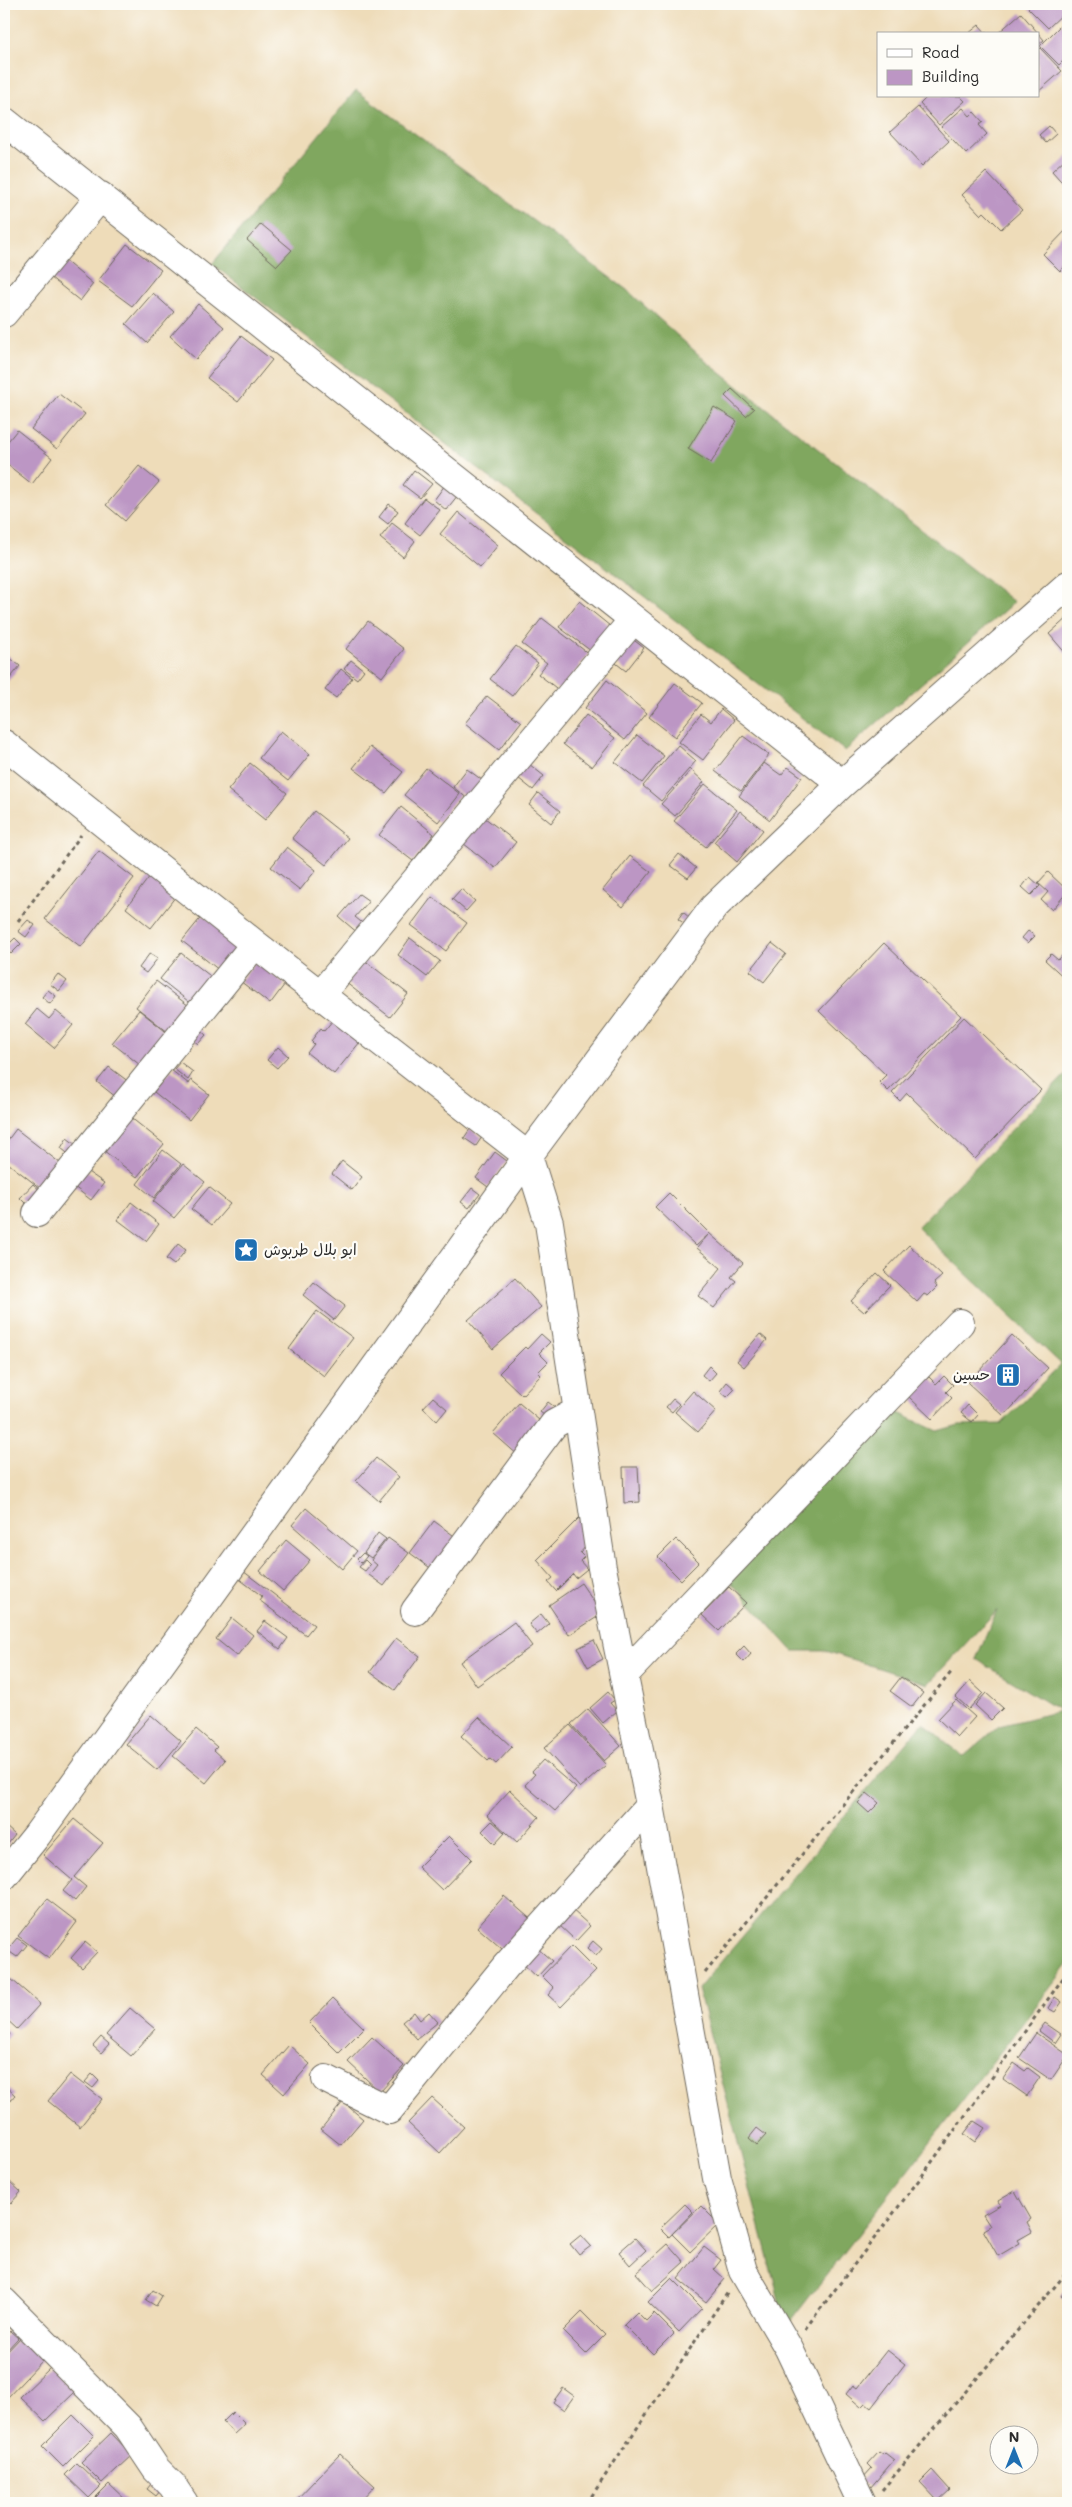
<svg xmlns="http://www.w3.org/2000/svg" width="1072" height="2507" viewBox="0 0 1072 2507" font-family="Mali,'Playpen Sans Arabic',sans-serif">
  <rect width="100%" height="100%" fill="#fdfcf7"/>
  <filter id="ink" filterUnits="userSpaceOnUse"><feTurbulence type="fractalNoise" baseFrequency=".02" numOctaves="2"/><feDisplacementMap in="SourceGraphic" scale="10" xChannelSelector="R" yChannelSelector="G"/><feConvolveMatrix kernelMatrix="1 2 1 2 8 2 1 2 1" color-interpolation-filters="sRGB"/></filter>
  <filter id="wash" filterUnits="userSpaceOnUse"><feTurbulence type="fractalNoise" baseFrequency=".0096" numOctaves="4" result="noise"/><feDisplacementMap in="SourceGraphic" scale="20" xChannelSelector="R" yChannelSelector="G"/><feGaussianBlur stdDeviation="1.12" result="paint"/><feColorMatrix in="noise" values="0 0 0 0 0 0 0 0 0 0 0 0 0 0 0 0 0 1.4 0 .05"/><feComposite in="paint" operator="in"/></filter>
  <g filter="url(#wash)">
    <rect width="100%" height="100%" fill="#eedcb9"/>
    <!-- forest -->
    <path fill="#80a75e" stroke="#566944" d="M356 90 627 290 708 363 1014 602 845 751 212 264Z
      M1068 1072V1965L786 2327 698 1989 923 1723 963 1757 999 1726 1060 1711 976 1659 997 1610 928 1684 826 1651H793L727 1578 888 1408 937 1431 959 1425 1001 1424 1061 1364 917 1227Z"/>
    <g id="blocks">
      <!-- building -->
      <path fill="#bc96c4" d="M1032 4H1068V9L1048 28 1028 8Z
        M1021 13 1044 40 1038 45V34H997Z
        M1068 18V56L1059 65 1040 46Z
        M979 25 987 34H968Z
        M1040 48 1062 71 1038 92V49Z
        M928 96H960L965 101 939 125 920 104Z
        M918 107 949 141 922 166 890 132Z
        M963 108 970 116 974 112 983 122 979 125 987 134 966 154 941 127Z
        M1049 126 1056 134 1046 143 1039 135Z
        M1068 156V189L1052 171Z
        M986 172 1022 210 1001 229 984 212 981 215 962 195Z
        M261 224 292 250 277 266 247 240Z
        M1068 228V262L1060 271 1043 254Z
        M127 244 161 270 132 306 98 281Z
        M64 260 93 284 80 301 50 277Z
        M153 293 174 312 147 343 126 324Z
        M198 304 224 327 196 359 170 336Z
        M241 336 272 360 238 402 207 378Z
        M732 389 754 409 746 416 725 396Z
        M59 394 85 414 57 449 31 429Z
        M714 407 737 421 711 463 688 449Z
        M17 430 52 458 32 484 4 462V446Z
        M139 466 159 482 125 521 106 505Z
        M414 470 432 484 420 498 403 485Z
        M445 485 458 495 446 510 434 500Z
        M424 498 440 510 420 535 405 523Z
        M389 504 398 511 388 524 379 517Z
        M458 512 498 545 480 567 440 534Z
        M392 523 415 541 403 557 380 538Z
        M579 601 610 626 591 651 559 627Z
        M1068 617V656L1049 634Z
        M542 618 589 654 560 691 538 674 547 663 522 644Z
        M368 621 404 649 382 677 346 649Z
        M626 634 644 648 626 671 608 657Z
        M516 646 538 663 512 696 490 679Z
        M4 653 20 666 4 686Z
        M351 660 364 670 357 679 344 669Z
        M341 669 352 678 336 698 325 690Z
        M607 680 647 713 625 740 585 708Z
        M675 683 702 703 675 737 649 717Z
        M487 696 521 722 499 750 465 723Z
        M721 709 734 720 703 760 679 742 701 714 711 722Z
        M586 715 615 738 592 767 563 744Z
        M281 731 310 754 288 781 259 758Z
        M637 735 664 756 642 783 615 762Z
        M743 736 769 755 741 791 715 771Z
        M678 745 696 761 661 801 643 786Z
        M370 747 403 772 386 793 353 768Z
        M524 760 544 776 533 790 513 774Z
        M250 763 287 793 265 820 228 790Z
        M764 763 781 775 788 767 802 777 770 820 739 796Z
        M426 768 460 794 438 822 404 795Z
        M467 769 482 780 468 799 453 787Z
        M691 770 704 782 675 816 661 804Z
        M705 784 737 810 706 847 674 821Z
        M538 793 560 811 551 823 529 805Z
        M401 807 434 834 413 861 379 835Z
        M314 811 348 838 326 865 292 838Z
        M740 811 763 830 737 862 714 842Z
        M480 814 516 842 495 868 459 840Z
        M287 847 316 870 300 890 271 867Z
        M99 851 134 878 81 947 45 919Z
        M679 854 696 868 688 878 670 865Z
        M630 856 651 872 623 907 603 890Z
        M1048 872 1068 891 1052 910 1041 900 1048 892 1038 883Z
        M150 876 176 896 151 928 126 908Z
        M1030 877 1040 886 1031 895 1022 887Z
        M461 889 475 901 466 911 452 899Z
        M359 894 369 901 355 917 366 926 359 934 339 917Z
        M432 897 467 923 446 951 411 925Z
        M683 912 691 919 686 925 678 919Z
        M203 915 245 947 224 974 182 941Z
        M28 920 35 925 26 937 18 931Z
        M1028 931 1035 936 1028 943 1022 938Z
        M15 938 21 944 11 954 5 948Z
        M410 938 440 961 427 977 398 955Z
        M772 943 786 954 764 982 750 971Z
        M884 943 961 1016 888 1091 879 1082 886 1075 819 1011Z
        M1068 949V981L1045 960 1051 954 1058 960Z
        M150 953 158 958 146 973 139 968Z
        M181 953 214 979 193 1005 160 979Z
        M363 959 408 994 390 1017 345 982Z
        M256 961 285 984 270 1004 240 981Z
        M58 974 67 981 59 991 50 984Z
        M156 981 193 1009 173 1036 136 1007Z
        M48 990 56 996 50 1004 42 997Z
        M37 1009 49 1019 56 1011 73 1025 54 1048 25 1024Z
        M139 1010 175 1039 149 1072 112 1043Z
        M964 1017 1041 1090 975 1159 907 1093 900 1101 892 1093Z
        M333 1020 360 1042 334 1074 307 1053 314 1044 311 1041 321 1028 324 1031Z
        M199 1029 206 1035 198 1044 191 1038Z
        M278 1047 288 1056 277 1068 267 1060Z
        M180 1062 193 1072 188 1080 174 1069Z
        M109 1067 133 1085 121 1101 97 1082Z
        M171 1070 189 1084 191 1080 209 1094 189 1120 154 1092Z
        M130 1117 164 1144 137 1177 103 1150Z
        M16 1129 60 1163 40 1188 4 1160V1145Z
        M470 1129 482 1137 476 1146 464 1138Z
        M67 1138 79 1147 72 1157 61 1148Z
        M163 1150 181 1164 154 1198 137 1184Z
        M495 1152 507 1161 488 1187 476 1178Z
        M342 1161 362 1177 352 1190 332 1174Z
        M183 1164 205 1182 174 1218 153 1201Z
        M85 1170 104 1183 91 1200 73 1186Z
        M33 1184 43 1193 30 1208 20 1198Z
        M209 1187 230 1204 212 1225 191 1209Z
        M472 1188 480 1194 469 1208 461 1202Z
        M669 1193 709 1233 743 1263 731 1277 736 1281 714 1308 698 1296 721 1268 697 1248 708 1235 696 1246 655 1207Z
        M131 1202 159 1224 146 1241 118 1220Z
        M178 1244 186 1250 174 1265 166 1259Z
        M909 1245 942 1276 934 1283 937 1287 928 1296 924 1294 917 1302 884 1271Z
        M877 1273 890 1285 864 1312 851 1301Z
        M515 1278 541 1307 493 1349 468 1320Z
        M314 1282 345 1306 334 1320 303 1295Z
        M317 1311 353 1338 324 1376 289 1349Z
        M541 1334 550 1342 539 1353 548 1362 538 1372 541 1375 522 1395 499 1373 525 1347 527 1349Z
        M760 1334 767 1340 744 1367 737 1361Z
        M1012 1335 1048 1368 1004 1416 968 1383Z
        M709 1366 716 1373 709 1381 702 1375Z
        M944 1376 953 1385 946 1392 952 1398 932 1419 909 1397 921 1380H925L929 1377 936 1384Z
        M727 1382 735 1389 727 1397 720 1391Z
        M693 1391 716 1411 698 1432 675 1412Z
        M433 1397 447 1409 437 1421 423 1408Z
        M673 1399 679 1404 672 1412 666 1407Z
        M548 1402 560 1411 552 1421 540 1412Z
        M519 1403 546 1426 519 1456 493 1433Z
        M968 1405 978 1415 972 1422 961 1413Z
        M376 1458 399 1477 379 1501 356 1481Z
        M623 1467H638L640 1502 624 1503Z
        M306 1508 357 1551 342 1569 292 1525Z
        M579 1518 586 1529 582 1532 586 1546 580 1553 584 1557 580 1561 587 1569 576 1578 573 1574 556 1591 548 1582 553 1578 537 1560Z
        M434 1521 461 1541 437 1573 410 1553Z
        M378 1533 386 1539 371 1558 364 1553Z
        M388 1538 409 1553 384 1586 369 1575 377 1565 371 1560Z
        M676 1539 699 1562 681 1580 658 1557Z
        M286 1540 310 1560 283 1591 260 1571Z
        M363 1553 367 1556 361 1563 357 1559Z
        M365 1560 370 1565 365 1571 359 1567Z
        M243 1571 314 1625 306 1635 259 1600 262 1596 238 1578Z
        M581 1583 602 1614 569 1635 549 1605Z
        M729 1587 746 1603 719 1631 702 1615Z
        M541 1614 549 1624 537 1634 529 1624Z
        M232 1618 253 1635 237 1656 216 1639Z
        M265 1621 288 1638 280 1649 257 1631Z
        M514 1622 532 1646 477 1686 460 1662Z
        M396 1638 420 1656 395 1690 370 1672Z
        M594 1640 603 1659 588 1667 578 1648Z
        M744 1646 751 1654 744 1662 736 1654Z
        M901 1677 923 1693 912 1707 890 1691Z
        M970 1681 983 1693 969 1709 956 1697Z
        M608 1692 615 1700 610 1703 617 1711 603 1723 590 1708Z
        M986 1693 1003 1708 991 1720 975 1705Z
        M956 1700 975 1717 957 1737 938 1719Z
        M588 1709 621 1746 604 1761 571 1724Z
        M151 1715 181 1741 157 1770 126 1744Z
        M479 1717 512 1747 496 1764 490 1759 488 1761 461 1736Z
        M570 1725 606 1765 580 1788 544 1748Z
        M196 1729 217 1747 214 1750 225 1760 206 1783 173 1756Z
        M543 1760 576 1788 555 1811 525 1785 535 1774 532 1772Z
        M510 1790 539 1817 517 1842 487 1815Z
        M867 1793 879 1803 869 1813 858 1803Z
        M74 1819 103 1843 74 1877 86 1887 75 1901 63 1891 72 1880 43 1855Z
        M492 1821 505 1833 495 1844 482 1831Z
        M4 1825 15 1835 4 1849Z
        M449 1836 472 1859 442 1890 418 1867Z
        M504 1896 536 1924 509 1955 477 1927Z
        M47 1899 77 1922 49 1959 18 1936Z
        M570 1908 590 1926 576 1941 557 1923Z
        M17 1938 27 1945 17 1957 7 1950Z
        M593 1941 602 1949 596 1956 587 1948Z
        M85 1942 97 1952 82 1968 71 1958Z
        M571 1946 596 1971 561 2007 548 1995 554 1988 542 1976Z
        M536 1947 552 1961 537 1977 522 1963Z
        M11 1979 40 2004 17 2029 4 2017V1987Z
        M1055 1997 1062 2002 1055 2012 1048 2008Z
        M333 1998 364 2028 339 2053 309 2023Z
        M130 2008 155 2029 131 2056 106 2035Z
        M414 2012 420 2020 429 2012 438 2022 417 2039 402 2022Z
        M1045 2023 1061 2034 1055 2043 1039 2031Z
        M4 2028 10 2034 5 2040 4 2039Z
        M1036 2033 1068 2055 1051 2080 1019 2058Z
        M101 2037 109 2044 101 2053 93 2046Z
        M372 2037 404 2066 380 2092 348 2062Z
        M289 2045 310 2064 284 2094 263 2075Z
        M1014 2063 1025 2071 1028 2068 1040 2077 1027 2096 1003 2079Z
        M70 2074 102 2099 80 2127 48 2101Z
        M92 2074 99 2081 93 2088 85 2082Z
        M4 2085 15 2095 4 2108Z
        M432 2098 464 2127 440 2153 408 2123Z
        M343 2102 363 2119 341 2145 321 2129Z
        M974 2121 985 2128 975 2142 964 2134Z
        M757 2128 766 2135 757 2145 749 2138Z
        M9 2181 21 2192 11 2203 4 2197V2188Z
        M1015 2191 1031 2219 1027 2222 1032 2232 1018 2240 1020 2243 998 2256 983 2230 990 2226 983 2215 1000 2205 998 2201Z
        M685 2204 693 2212 669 2237 660 2228Z
        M701 2206 719 2224 690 2252 672 2234Z
        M581 2235 591 2246 579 2255 570 2244Z
        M635 2238 646 2250 630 2265 619 2252Z
        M668 2244 684 2262 652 2291 636 2273Z
        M704 2247 721 2260 714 2269 725 2279 706 2302 678 2279Z
        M672 2278 702 2308 679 2332 648 2302Z
        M1068 2286V2302L1061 2296Z
        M153 2290 162 2296 156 2306 146 2300Z
        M582 2312 605 2335 586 2354 563 2331Z
        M637 2312 646 2321 654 2313 674 2333 653 2354 624 2325Z
        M10 2331 18 2338 5 2352 4 2338Z
        M21 2337 44 2359 6 2399 4 2397V2355Z
        M887 2350 905 2364 871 2408 865 2403 861 2407 846 2394 853 2385 857 2388Z
        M50 2368 75 2392 45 2421 20 2397Z
        M563 2388 574 2396 564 2410 553 2402Z
        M233 2412 245 2424 234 2434 223 2422Z
        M73 2415 94 2436 63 2467 42 2446Z
        M111 2433 132 2455 102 2483 81 2462Z
        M879 2452 883 2455 885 2453 894 2460 870 2488 861 2480 872 2468 868 2464Z
        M340 2454 375 2486 359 2503H293Z
        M77 2463 101 2486 89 2498 65 2475Z
        M932 2470 950 2490 938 2501 920 2482Z
        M156 2478 165 2485 156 2496 147 2489Z
        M109 2484 129 2503H96L93 2500Z"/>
    </g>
  </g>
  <g filter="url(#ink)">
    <use href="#blocks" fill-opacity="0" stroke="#6f695d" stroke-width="1"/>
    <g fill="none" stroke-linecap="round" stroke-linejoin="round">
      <defs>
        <path id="minor" d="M4 121 842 784
          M4 313 101 196
          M4 744 255 944 528 1156 549 1223 602 1568 650 1805 717 2178 743 2271 789 2349 862 2503
          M320 995 633 620
          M37 1213 255 944
          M415 1611 554 1424 578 1411
          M624 1675 960 1323
          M4 1876 37 1835 528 1156 714 907 842 784 1068 585
          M326 2079 389 2110 506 1966 650 1805
          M4 2302 128 2427 156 2469 172 2485 184 2503"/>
      </defs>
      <!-- minor casing -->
      <use href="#minor" stroke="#6f695d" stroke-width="30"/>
      <!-- path -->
      <path stroke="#6f695d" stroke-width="3" stroke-dasharray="4 4" stroke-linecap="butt" d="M18 921 81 835
        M705 1973 953 1670
        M805 2329 922 2176 1068 1971
        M882 2490 1068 2271
        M587 2503 728 2292"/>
      <!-- minor -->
      <use href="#minor" stroke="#fff" stroke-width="28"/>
    </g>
  </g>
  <!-- icons -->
  <defs>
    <symbol id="sight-square" viewBox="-11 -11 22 22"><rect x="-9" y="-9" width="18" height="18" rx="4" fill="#1f6fb2" stroke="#fdfcf7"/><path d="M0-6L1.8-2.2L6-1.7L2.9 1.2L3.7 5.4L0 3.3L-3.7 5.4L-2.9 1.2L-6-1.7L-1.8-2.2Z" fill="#fff"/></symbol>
    <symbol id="building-square" viewBox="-11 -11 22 22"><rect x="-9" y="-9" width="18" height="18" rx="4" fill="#1f6fb2" stroke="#fdfcf7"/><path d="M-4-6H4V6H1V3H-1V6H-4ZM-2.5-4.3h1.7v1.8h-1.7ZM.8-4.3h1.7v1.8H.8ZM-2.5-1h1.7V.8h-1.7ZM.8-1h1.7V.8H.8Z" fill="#fff"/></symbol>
  </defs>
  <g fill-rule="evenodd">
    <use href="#sight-square" x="232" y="1236" width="28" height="28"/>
    <use href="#building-square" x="994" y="1361" width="28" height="28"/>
  </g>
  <g text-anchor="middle" stroke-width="4.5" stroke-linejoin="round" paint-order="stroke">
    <!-- poi labels -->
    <g font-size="15" fill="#2b2b2b" stroke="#fdfcf7" text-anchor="start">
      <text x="264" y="1255">ابو بلال طربوش</text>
      <text x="990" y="1380" text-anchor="end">حسين</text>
    </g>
  </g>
  <!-- margin -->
  <rect width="1072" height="2507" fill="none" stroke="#fdfcf7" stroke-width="20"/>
  <!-- legend -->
  <rect x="877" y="32" width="162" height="65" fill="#fdfcf7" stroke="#a9a8a5"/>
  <rect x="887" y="49" width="25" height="8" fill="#ffffff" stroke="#a9a8a5"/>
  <text x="922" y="58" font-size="15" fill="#2b2b2b">Road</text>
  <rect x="887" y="70" width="25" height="15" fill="#bc96c4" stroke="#a9a8a5"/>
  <text x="922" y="82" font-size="15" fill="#2b2b2b">Building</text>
  <!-- north arrow -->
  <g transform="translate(1014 2450)"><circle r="24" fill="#fdfcf7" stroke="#a9a8a5"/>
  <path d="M0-4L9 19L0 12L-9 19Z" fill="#1f6fb2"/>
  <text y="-8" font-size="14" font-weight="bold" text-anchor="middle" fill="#2b2b2b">N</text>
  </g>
</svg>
